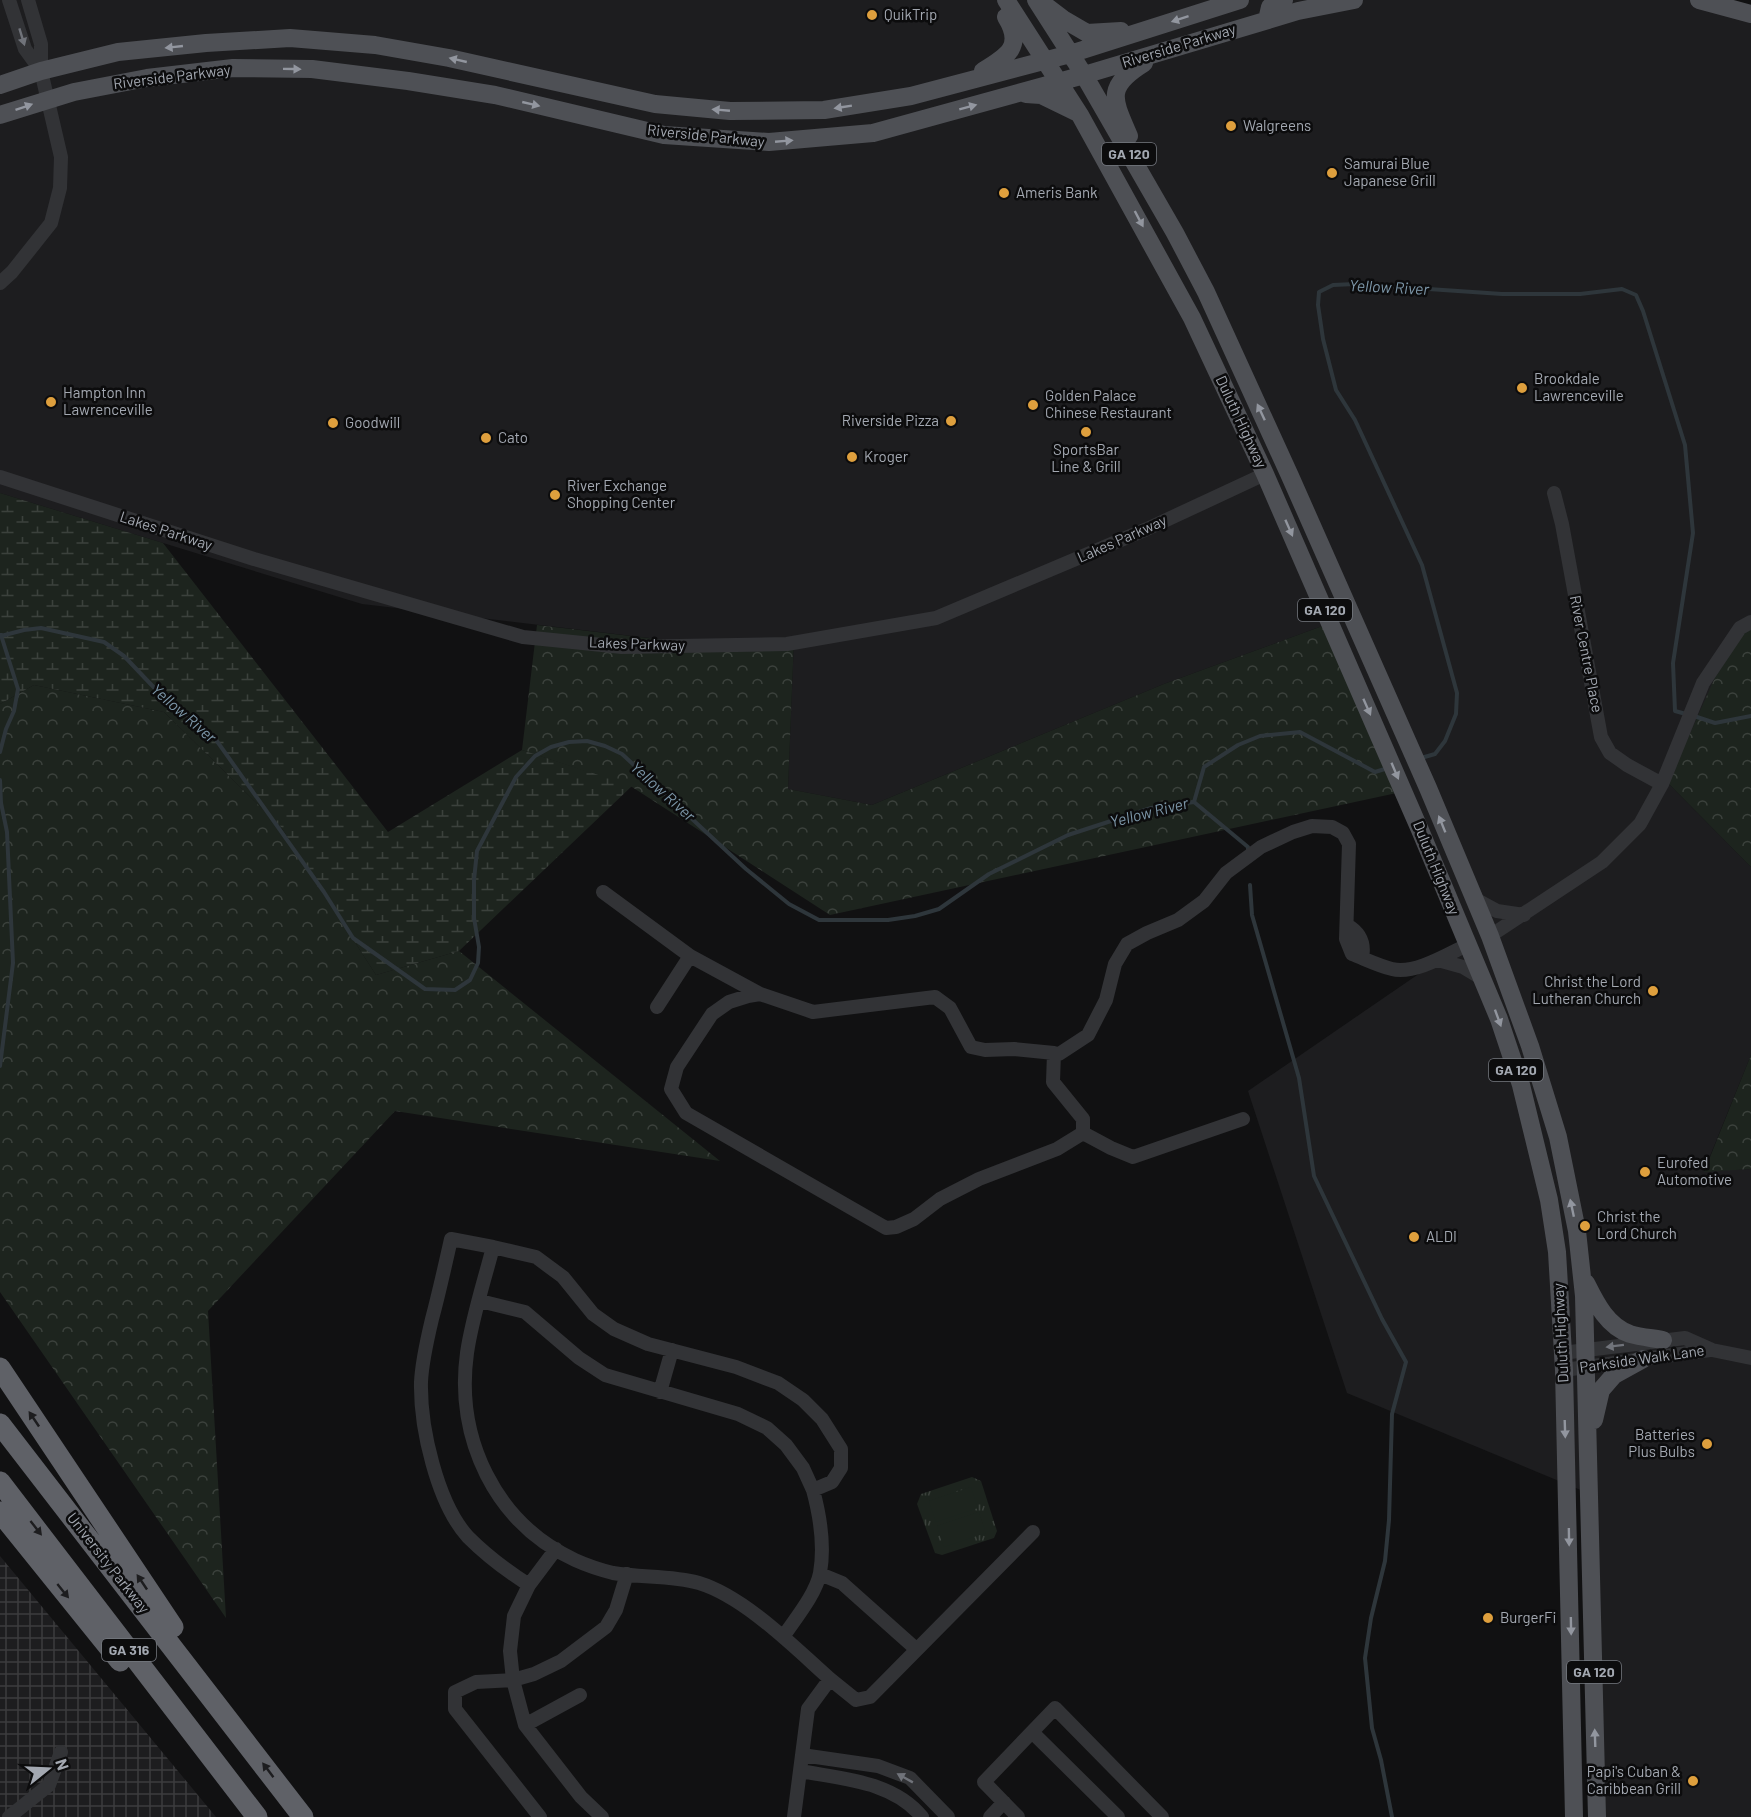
<svg xmlns="http://www.w3.org/2000/svg" width="1751" height="1817" viewBox="0 0 1751 1817" font-family="Barlow,sans-serif">
  <defs>
    <pattern id="industrial-grid" width="8" height="8" patternUnits="userSpaceOnUse" patternTransform="scale(1.5)"><rect width="8" height="8" fill="#1d1d1f"/><path d="M0 4h8M4 0v8" fill="none" stroke="#3b3b3d"/></pattern>
    <pattern id="grass-tufts" width="24" height="20" patternUnits="userSpaceOnUse" patternTransform="scale(1.5)"><rect width="24" height="20" fill="#1d241e"/><path d="M3 7l-1-3M5 7V3M7 7l1-3M15 17l-1-3M17 17v-4M19 17l1-3" fill="none" stroke="#3b413c"/></pattern>
    <pattern id="forest-crowns" width="20" height="18" patternUnits="userSpaceOnUse" patternTransform="scale(1.5)"><rect width="20" height="18" fill="#1d241e"/><path d="M2 6a3 3 0 1 1 6 0M12 15a3 3 0 1 1 6 0" fill="none" stroke="#3b413c"/></pattern>
    <pattern id="wetland-marsh" width="20" height="14" patternUnits="userSpaceOnUse" patternTransform="scale(1.5)"><rect width="20" height="14" fill="#1d241e"/><path d="M1 5h8M5 5V1M11 12h8M15 12V8" fill="none" stroke="#3b413c"/></pattern>
  </defs>
  <rect width="100%" height="100%" fill="#111112"/>
  <!-- built -->
  <path fill="#1d1d1f" d="M0 0H1714L1751 10V621L1668 783 1751 867V1055L1704 1171 1751 1169V1817H1596L1583 1491 1347 1393 1248 1091 1474 936 1406 791 1336 621 1164 684 872 805 788 789 794 639 733 648 362 604 0 493Z"/>
  <!-- industrial -->
  <path fill="url(#industrial-grid)" d="M0 1556 216 1817H0Z"/>
  <!-- grass -->
  <path fill="url(#grass-tufts)" d="M972 1477 981 1481 997 1531 994 1538 942 1555 935 1553 917 1504 921 1494Z"/>
  <!-- forest -->
  <path fill="url(#forest-crowns)" d="M1336 621 1406 791 830 915 632 787 522 750 537 625 733 648 794 639 788 789 872 805 1164 684Z
    M1751 621V867L1668 783 1738 626Z
    M34 685 164 712 281 827 376 975 459 951 720 1161 395 1111 208 1311 226 1618 0 1292V704Z
    M1751 1055V1169L1704 1172Z"/>
  <!-- wetland -->
  <path fill="url(#wetland-marsh)" d="M0 493 163 543 388 832 522 750 632 786 459 951 376 975 281 827 164 712 34 685 0 704Z"/>
  <!-- pitch -->
  <path fill="#1d241e" d="M971 1487 978 1508 936 1522 929 1501Z
    M979 1512 986 1533 944 1547 937 1526Z"/>
  <g fill="none" stroke-linecap="round" stroke-linejoin="round">
    <!-- stream -->
    <path stroke="#2e363b" stroke-width="4" d="M1 636 24 630 41 628 104 642 124 656 162 696 214 737 324 892 353 938 425 989 455 990 470 980 478 963 479 947 474 918V880L477 851 516 777 535 756 551 747 569 742 587 741 605 746 622 754 746 869 789 904 819 920H888L915 916 939 909 989 874 1068 835 1151 808 1194 802
      M1694 716 1715 723 1751 716
      M0 752 6 729 14 711 18 689 1 635
      M1421 758 1435 754 1445 741 1456 714 1457 693 1422 565 1355 420 1336 390 1323 339 1318 305 1319 292 1333 285 1355 284 1502 294H1580L1622 289 1636 295 1643 311 1685 445 1693 533 1673 663 1675 711 1686 714
      M0 780 1 803 7 832 13 963 0 1066
      M1194 802 1204 767 1238 745 1260 736 1300 732 1375 772 1388 768
      M1194 802 1248 847V851
      M1250 885 1252 915 1299 1078 1314 1176 1382 1319 1406 1362 1392 1414 1389 1520 1385 1561 1371 1618 1365 1658 1372 1728 1381 1760 1392 1817"/>
    <!-- minor -->
    <path stroke="#323336" stroke-width="14" d="M9 0 25 49 41 71
      M0 283 12 272 51 223 60 188 61 157 41 71V44L28 0
      M0 477 254 559 523 637 622 647 787 644 936 618 1147 529 1265 474
      M1554 493 1562 524 1601 737 1610 753 1627 765 1662 784
      M603 892 690 956 760 994
      M1473 898 1497 911 1524 915
      M1347 925C1361 933 1365 943 1362 958
      M1490 936 1602 862 1640 824 1662 784 1703 683 1740 628 1751 622
      M1438 960 1463 967 1483 979
      M760 994 813 1012 935 997 950 1008 971 1047 985 1050 1014 1049 1054 1053 1053 1082 1083 1119V1133L1057 1149 979 1179 940 1199 914 1219 896 1227 886 1228 686 1113 671 1089 677 1067 712 1014 729 1002 748 996Z
      M657 1007 690 956
      M1054 1053 1059 1054 1088 1035 1106 1000 1115 964 1127 944 1147 933 1178 920 1204 901 1226 873 1261 847 1293 832 1312 826 1332 827 1343 833 1349 844 1346 939 1352 954C1365 959 1379 966 1392 969 1414 975 1448 954 1467 945
      M1083 1133 1111 1148 1133 1157 1243 1119
      M493 1247 451 1239C445 1266 439 1293 432 1319 427 1340 422 1361 421 1382 420 1427 437 1503 468 1537 486 1555 507 1571 529 1585L556 1549
      M480 1301 525 1312 579 1358 605 1375 738 1414 767 1428 786 1445 803 1468 813 1490
      M1562 1353 1685 1338 1712 1350 1751 1358
      M1564 1370 1710 1350
      M660 1392 672 1350
      M820 1574 842 1583 916 1649
      M529 1585 514 1616 510 1651 513 1680 534 1674 561 1661 606 1627 616 1610 627 1574
      M783 1637C795 1619 816 1594 820 1573 825 1545 820 1516 813 1490L832 1482 841 1468V1449L822 1419 803 1400 778 1383 736 1367 648 1344 614 1329 593 1314 563 1277 536 1257 493 1247C484 1282 472 1318 467 1353 455 1438 495 1523 575 1560 586 1565 601 1570 613 1573 642 1578 671 1575 699 1583 745 1597 795 1648 830 1679L808 1709 794 1817
      M830 1679 856 1700 870 1697 1033 1532
      M525 1725 580 1695
      M1032 1732 1118 1817
      M802 1755 878 1766 910 1778 948 1817
      M800 1771C842 1779 893 1781 922 1817
      M9 1817 49 1785 61 1752
      M540 1817 455 1709V1692L476 1682 513 1680 525 1725 581 1797 602 1817
      M990 1817 1004 1802
      M1018 1817 984 1782 1055 1708 1162 1817"/>
    <!-- major -->
    <path stroke="#4e5055" stroke-width="18" d="M1006 0 1080 115 1192 318 1265 474 1420 830 1499 1019 1521 1085 1549 1200 1557 1252 1564 1370 1574 1817
      M1036 0 1084 75 1175 233 1206 292 1290 476 1428 788 1490 936 1530 1046 1558 1137 1577 1231 1584 1296 1597 1817
      M1699 0 1751 14
      M1046 6 1063 19 1087 33 1121 31
      M1267 20 1270 7 1284 0
      M983 71C1008 56 1024 46 1006 17
      M0 85 41 71 118 52 206 43 290 38 375 45 449 58 655 104 730 111 824 110 911 96 1070 54 1240 0
      M1026 94 1041 95 1078 113
      M0 115 74 92 147 78 233 68 312 69 408 81 495 95 664 135 769 142 873 133 1084 75 1298 11 1354 0
      M1129 136C1113 99 1105 87 1144 63
      M1586 1283C1596 1303 1607 1326 1630 1334 1640 1337 1652 1338 1663 1340
      M1594 1420 1601 1390 1614 1375 1643 1359"/>
    <!-- highway -->
    <path stroke="#5f6167" stroke-width="21" d="M0 1368 173 1627
      M0 1424 303 1817
      M0 1482 257 1817
      M0 1512 120 1661"/>
  </g>
  <!-- one-way arrows -->
  <defs><path id="oneway-solid" d="M-6-.8H1V-3.2L6.5 0L1 3.2V.8H-6Z" transform="scale(1.5)"/></defs>
  <g fill="#92969f">
    <use href="#oneway-solid" transform="translate(1180 19) rotate(162)"/>
    <use href="#oneway-solid" transform="translate(174 47) rotate(174)"/>
    <use href="#oneway-solid" transform="translate(458 60) rotate(-167)"/>
    <use href="#oneway-solid" transform="translate(292 69) rotate(1)"/>
    <use href="#oneway-solid" transform="translate(531 104) rotate(13)"/>
    <use href="#oneway-solid" transform="translate(24 107) rotate(-19)"/>
    <use href="#oneway-solid" transform="translate(843 107) rotate(171)"/>
    <use href="#oneway-solid" transform="translate(968 107) rotate(-15)"/>
    <use href="#oneway-solid" transform="translate(721 110) rotate(-175)"/>
    <use href="#oneway-solid" transform="translate(784 141) rotate(-5)"/>
    <use href="#oneway-solid" transform="translate(1139 219) rotate(62)"/>
    <use href="#oneway-solid" transform="translate(1261 412) rotate(-115)"/>
    <use href="#oneway-solid" transform="translate(1289 528) rotate(66)"/>
    <use href="#oneway-solid" transform="translate(1367 707) rotate(66)"/>
    <use href="#oneway-solid" transform="translate(1395 771) rotate(67)"/>
    <use href="#oneway-solid" transform="translate(1442 824) rotate(-112)"/>
    <use href="#oneway-solid" transform="translate(1498 1018) rotate(70)"/>
    <use href="#oneway-solid" transform="translate(1572 1208) rotate(-102)"/>
    <use href="#oneway-solid" transform="translate(1565 1429) rotate(88)"/>
    <use href="#oneway-solid" transform="translate(1569 1537) rotate(89)"/>
    <use href="#oneway-solid" transform="translate(1571 1626) rotate(89)"/>
    <use href="#oneway-solid" transform="translate(1595 1738) rotate(-92)"/>
  </g>
  <g fill="#70737a">
    <use href="#oneway-solid" transform="translate(22 37) rotate(73)"/>
    <use href="#oneway-solid" transform="translate(1615 1346) rotate(173)"/>
    <use href="#oneway-solid" transform="translate(905 1778) rotate(-151)"/>
  </g>
  <g fill="#1d1d1f">
    <use href="#oneway-solid" transform="translate(34 1419) rotate(-124)"/>
    <use href="#oneway-solid" transform="translate(36 1528) rotate(52)"/>
    <use href="#oneway-solid" transform="translate(142 1582) rotate(-124)"/>
    <use href="#oneway-solid" transform="translate(63 1591) rotate(51)"/>
    <use href="#oneway-solid" transform="translate(268 1770) rotate(-127)"/>
  </g>
  <!-- markers -->
  <g fill="#de9f3d" stroke="#0c0c0d" stroke-width="2">
    <circle cx="872" cy="15" r="6"/>
    <circle cx="1231" cy="126" r="6"/>
    <circle cx="1332" cy="173" r="6"/>
    <circle cx="1004" cy="193" r="6"/>
    <circle cx="1522" cy="388" r="6"/>
    <circle cx="51" cy="402" r="6"/>
    <circle cx="1033" cy="405" r="6"/>
    <circle cx="951" cy="421" r="6"/>
    <circle cx="333" cy="423" r="6"/>
    <circle cx="1086" cy="432" r="6"/>
    <circle cx="486" cy="438" r="6"/>
    <circle cx="852" cy="457" r="6"/>
    <circle cx="555" cy="495" r="6"/>
    <circle cx="1653" cy="991" r="6"/>
    <circle cx="1645" cy="1172" r="6"/>
    <circle cx="1585" cy="1226" r="6"/>
    <circle cx="1414" cy="1237" r="6"/>
    <circle cx="1707" cy="1444" r="6"/>
    <circle cx="1488" cy="1618" r="6"/>
    <circle cx="1693" cy="1781" r="6"/>
  </g>
  <g text-anchor="middle" stroke-width="5" stroke-linejoin="round" paint-order="stroke">
    <!-- shield labels -->
    <g fill="#0c0c0d" stroke="#767980" stroke-width="1.5">
      <rect x="1102" y="143" width="54" height="22" rx="4.5"/>
      <rect x="1298" y="599" width="54" height="22" rx="4.5"/>
      <rect x="1489" y="1059" width="54" height="22" rx="4.5"/>
      <rect x="102" y="1639" width="54" height="22" rx="4.5"/>
      <rect x="1567" y="1661" width="54" height="22" rx="4.5"/>
    </g>
    <g font-size="14" font-weight="bold" fill="#a3a8b1">
      <text x="1129" y="159">GA 120</text>
      <text x="1325" y="615">GA 120</text>
      <text x="1516" y="1075">GA 120</text>
      <text x="129" y="1655">GA 316</text>
      <text x="1594" y="1677">GA 120</text>
    </g>
    <!-- poi labels -->
    <g font-size="15" fill="#a3a8b1" stroke="#0c0c0d" text-anchor="start">
      <text x="884" y="20">QuikTrip</text>
      <text x="1243" y="131">Walgreens</text>
      <text x="1344" y="169">Samurai Blue<tspan x="1344" dy="17">Japanese Grill</tspan></text>
      <text x="1016" y="198">Ameris Bank</text>
      <text x="1534" y="384">Brookdale<tspan x="1534" dy="17">Lawrenceville</tspan></text>
      <text x="63" y="398">Hampton Inn<tspan x="63" dy="17">Lawrenceville</tspan></text>
      <text x="1045" y="401">Golden Palace<tspan x="1045" dy="17">Chinese Restaurant</tspan></text>
      <text x="939" y="426" text-anchor="end">Riverside Pizza</text>
      <text x="345" y="428">Goodwill</text>
      <text x="498" y="443">Cato</text>
      <text x="1086" y="455" text-anchor="middle">SportsBar<tspan x="1086" dy="17">Line &amp; Grill</tspan></text>
      <text x="864" y="462">Kroger</text>
      <text x="567" y="491">River Exchange<tspan x="567" dy="17">Shopping Center</tspan></text>
      <text x="1641" y="987" text-anchor="end">Christ the Lord<tspan x="1641" dy="17">Lutheran Church</tspan></text>
      <text x="1657" y="1168">Eurofed<tspan x="1657" dy="17">Automotive</tspan></text>
      <text x="1597" y="1222">Christ the<tspan x="1597" dy="17">Lord Church</tspan></text>
      <text x="1426" y="1242">ALDI</text>
      <text x="1695" y="1440" text-anchor="end">Batteries<tspan x="1695" dy="17">Plus Bulbs</tspan></text>
      <text x="1500" y="1623">BurgerFi</text>
      <text x="1681" y="1777" text-anchor="end">Papi's Cuban &amp;<tspan x="1681" dy="17">Caribbean Grill</tspan></text>
    </g>
    <!-- street labels -->
    <g font-size="15" fill="#a3a8b1" stroke="#0c0c0d">
      <text transform="translate(1179 46) rotate(-17)" y="5">Riverside Parkway</text>
      <text transform="translate(172 77) rotate(-7)" y="5">Riverside Parkway</text>
      <text transform="translate(706 136) rotate(6)" y="5">Riverside Parkway</text>
      <text transform="translate(1241 422) rotate(65)" y="5">Duluth Highway</text>
      <text transform="translate(166 531) rotate(18)" y="5">Lakes Parkway</text>
      <text transform="translate(1122 539) rotate(-24)" y="5">Lakes Parkway</text>
      <text transform="translate(637 644) rotate(2)" y="5">Lakes Parkway</text>
      <text transform="translate(1586 654) rotate(79)" y="5">River Centre Place</text>
      <text transform="translate(1436 868) rotate(68)" y="5">Duluth Highway</text>
      <text transform="translate(1561 1333) rotate(-93)" y="5">Duluth Highway</text>
      <text transform="translate(1642 1359) rotate(-8)" y="5">Parkside Walk Lane</text>
      <text transform="translate(108 1563) rotate(52)" y="5">University Parkway</text>
    </g>
    <!-- water labels -->
    <g font-size="16" font-style="italic" fill="#7d97a9" stroke="#0c0c0d">
      <text transform="translate(1389 287) rotate(3)" y="6">Yellow River</text>
      <text transform="translate(184 713) rotate(41)" y="6">Yellow River</text>
      <text transform="translate(663 791) rotate(42)" y="6">Yellow River</text>
      <text transform="translate(1149 812) rotate(-14)" y="6">Yellow River</text>
    </g>
  </g>
  <!-- north arrow -->
  <g transform="translate(48 1769) rotate(72)" stroke="#0c0c0d" stroke-width="4.5" paint-order="stroke">
  <path d="M0-4.5L10 22L0 15L-10 22Z" fill="#a3a8b1"/>
  <text y="-9" font-size="16" font-weight="bold" text-anchor="middle" fill="#a3a8b1">N</text>
  </g>
</svg>
